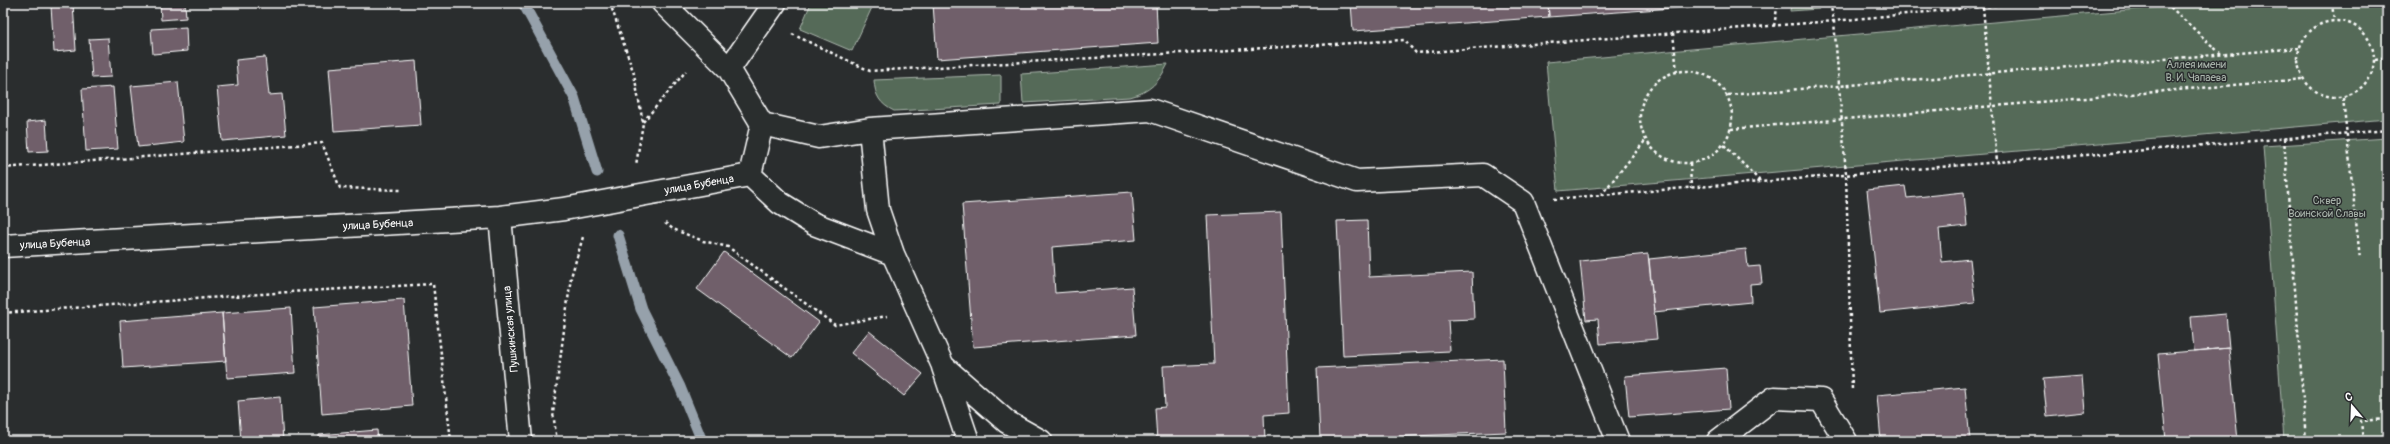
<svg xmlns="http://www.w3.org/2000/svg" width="2390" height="444" viewBox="0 0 2390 444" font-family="Pangolin,sans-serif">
  <rect width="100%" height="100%" fill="#2a2d2e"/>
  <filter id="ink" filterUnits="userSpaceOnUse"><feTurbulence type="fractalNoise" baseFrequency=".025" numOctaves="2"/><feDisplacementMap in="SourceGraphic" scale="8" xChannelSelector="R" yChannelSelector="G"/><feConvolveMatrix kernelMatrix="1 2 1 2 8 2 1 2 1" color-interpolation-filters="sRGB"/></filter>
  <g filter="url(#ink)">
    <!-- green -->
    <path fill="#556b58" stroke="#aab5ac" d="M811 3H874L852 51 800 29Z
      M1791 3H1818L1819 9 1790 11Z
      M2207 3H2387V119L1558 191 1546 62Z
      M1168 64C1159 82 1150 92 1130 97L1023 103 1021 74Z
      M1001 75V105L894 111C880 104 875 96 874 80Z
      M2387 138V441H2284L2263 146Z"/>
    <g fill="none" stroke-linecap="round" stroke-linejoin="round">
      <!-- stream -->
      <path stroke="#96a1ab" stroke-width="11" d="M523 3 574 97 597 172
        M618 235 641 309 680 387 702 441"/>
    </g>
    <!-- building -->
    <path fill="#6f5f6b" stroke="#fff" d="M160 3H185L186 18 161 20Z
      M1156 3 1158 43 937 59 933 4Z
      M1351 3H1548L1549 17 1353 31Z
      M1548 3H1742L1549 17Z
      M73 4 76 50 54 52 51 6Z
      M186 27 187 51 153 54 151 29Z
      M108 38 111 77 92 78 89 39Z
      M265 57 269 95 282 94 286 135 222 141 217 87 238 85 236 60Z
      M416 61 421 125 334 131 329 68Z
      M178 82 184 142 138 147 131 86Z
      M113 87 118 149 86 151 82 89Z
      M46 120 48 151 29 152 27 122Z
      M1905 186 1907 198 1964 192 1967 226 1939 229 1942 262 1970 259 1975 303 1880 313 1867 190Z
      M1132 192 1136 240 1052 247 1055 293 1132 287 1136 335 973 347 962 204Z
      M1281 212 1289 413 1264 415 1265 441H1157L1155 408 1165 407 1163 366 1214 364 1207 215Z
      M1367 220 1369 277 1472 272 1474 319 1448 320 1450 351 1343 356 1337 221Z
      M1746 249 1748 267 1760 266 1762 283 1750 284 1751 302 1654 312 1649 259Z
      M724 252 819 322 792 358 697 289Z
      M1648 254 1657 339 1600 344 1598 319 1586 320 1580 261Z
      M404 300 412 406 322 414 314 307Z
      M291 308 295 373 227 378 222 313Z
      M222 313 226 361 123 368 120 321Z
      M2226 314 2229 348 2194 351 2191 317Z
      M869 331 923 374 904 396 851 353Z
      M2229 348 2238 441H2166L2158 354Z
      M1503 359 1506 432 1320 440 1317 368Z
      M1726 368 1729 409 1629 417 1625 376Z
      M2082 376 2085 412 2047 416 2043 379Z
      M1965 387 1970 441H1881L1877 395Z
      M280 397 283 441H241L238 401Z
      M377 430 378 441H319V435Z"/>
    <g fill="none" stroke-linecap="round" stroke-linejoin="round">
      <defs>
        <path id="minor" d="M663 3 729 69 762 124 750 175
          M729 69 775 3
          M762 124 819 137 870 129 1150 110 1357 181 1483 175 1523 202 1618 441
          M870 129 878 210 893 254
          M750 175 780 203 814 224 893 254 943 366 1007 422 1041 441
          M500 217 521 441
          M3 246 500 217 564 209 750 175
          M943 367 968 441
          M1718 441 1774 398 1821 400 1846 441"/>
      </defs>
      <!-- minor casing -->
      <use href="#minor" stroke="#fff" stroke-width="25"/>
      <!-- path -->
      <path stroke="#fff" stroke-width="2.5" stroke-dasharray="3 3" stroke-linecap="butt" d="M610 3 634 74 643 123 636 165
        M1830 3 1834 21 1846 174 1852 391
        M2166 3 2221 54
        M2332 3 2334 21
        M1983 7 1997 162
        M2298 59a38 38 0 1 1 76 0a38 38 0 1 1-76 0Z
        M1774 26 1778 3
        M1673 33 1677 72
        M792 34 870 71 1404 40 1416 53 1834 21 2020 3
        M2375 60 2387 58
        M1640 117a46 46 0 1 1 92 0a46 46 0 1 1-92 0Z
        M1728 95 2299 48
        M2343 98 2360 259
        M643 122 686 71
        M1731 129 2303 79
        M2284 138 2306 441
        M1724 145 1761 182
        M1690 163 1691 188
        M3 168 322 143 340 188 401 190
        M1601 195 1645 141
        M1554 199 2387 130
        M665 223 673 229 703 241 728 247 835 325 887 316
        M3 313 289 292 433 284 451 441
        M557 441 553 413 571 277 583 237
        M2363 441 2361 421 2387 419"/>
      <!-- minor -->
      <use href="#minor" stroke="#2a2d2e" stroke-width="22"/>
    </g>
  </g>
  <g text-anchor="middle" stroke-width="3" stroke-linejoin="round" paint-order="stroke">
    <!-- park labels -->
    <g font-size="11" fill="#aab5ac" stroke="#2a2d2e">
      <text x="2196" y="68">Аллея имени<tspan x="2196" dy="13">В. И. Чапаева</tspan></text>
      <text x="2327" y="204">Сквер<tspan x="2327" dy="13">Воинской Славы</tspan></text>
    </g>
    <!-- street labels -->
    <g font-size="11" fill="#fff" stroke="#2a2d2e">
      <text transform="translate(699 184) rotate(-10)" y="4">улица Бубенца</text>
      <text transform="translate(378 224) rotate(-3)" y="4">улица Бубенца</text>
      <text transform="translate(55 243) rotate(-3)" y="4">улица Бубенца</text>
      <text transform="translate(510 329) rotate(-95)" y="4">Пушкинская улица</text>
    </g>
  </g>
  <!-- margin -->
  <rect width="2390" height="444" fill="none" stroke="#2a2d2e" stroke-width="16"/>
  <rect x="8" y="8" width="2374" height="428" fill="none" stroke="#fff" stroke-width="1.5" filter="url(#ink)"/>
  <!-- north arrow -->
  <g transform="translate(2352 406) rotate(341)" stroke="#2a2d2e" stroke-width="3" paint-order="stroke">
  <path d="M0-3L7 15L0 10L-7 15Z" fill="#ffffff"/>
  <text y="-6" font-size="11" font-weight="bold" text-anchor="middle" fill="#ffffff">С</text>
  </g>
</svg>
